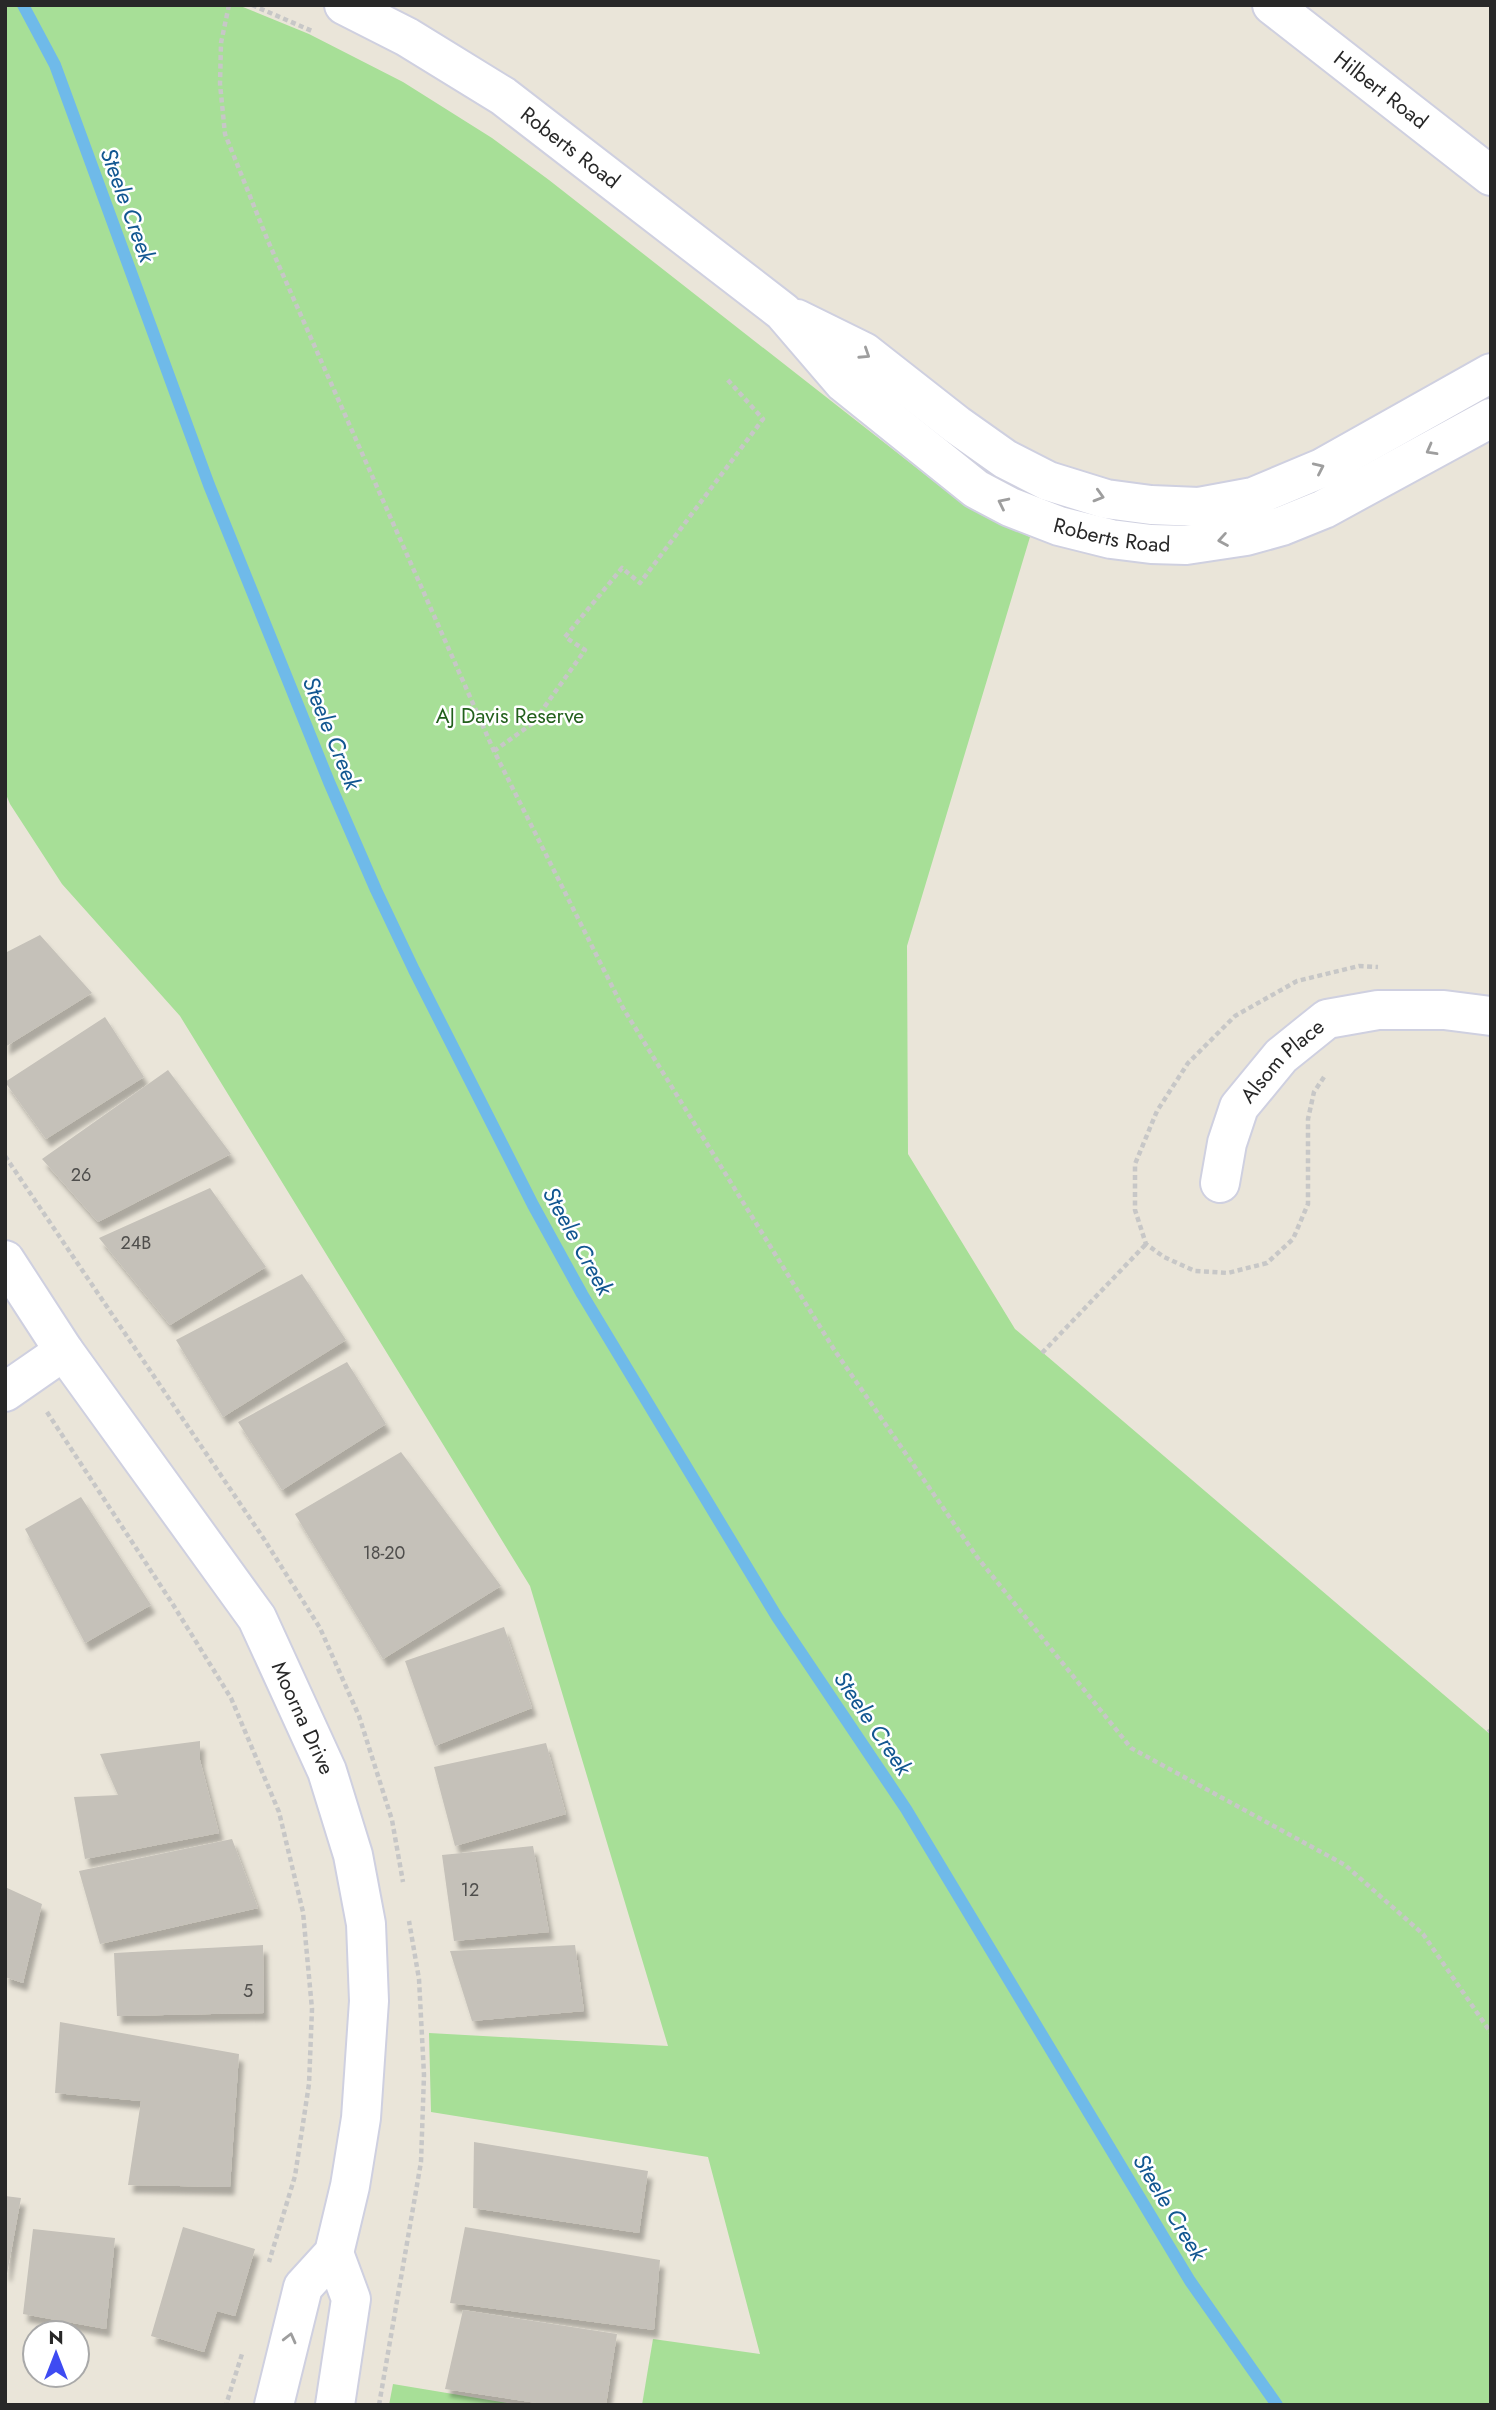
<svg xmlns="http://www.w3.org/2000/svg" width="1496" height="2410" viewBox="0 0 1496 2410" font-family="Jost,sans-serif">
  <defs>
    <filter id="shadow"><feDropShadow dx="4.5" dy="8" stdDeviation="2" flood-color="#0004"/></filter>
  </defs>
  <rect width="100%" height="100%" fill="#eae5d9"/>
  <!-- green -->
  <path fill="#a7df97" d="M5 5H238L309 34 403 82 492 138 549 180 955 498 981 514 1030 537 907 946 908 1154 1015 1329 1491 1735V2405H642L653 2339 760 2354 708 2157 431 2112 429 2033 668 2046 530 1586 180 1016 62 884 10 804 5 792Z
    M393 2384 519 2405H389Z"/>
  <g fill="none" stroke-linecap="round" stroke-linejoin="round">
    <!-- stream -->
    <path stroke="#6fbae9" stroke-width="12" d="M23 5 55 65 209 485 329 782 376 890 414 970 533 1205 582 1294 777 1617 906 1809 1190 2281 1277 2405"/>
  </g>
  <!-- building -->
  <path fill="#c5c1b9" filter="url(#shadow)" d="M40 935 92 993 5 1047V953Z
    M105 1017 144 1077 46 1139 5 1082Z
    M168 1070 231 1154 98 1222 42 1159Z
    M210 1188 266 1267 170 1325 99 1238Z
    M302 1274 346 1340 223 1417 176 1340Z
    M347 1362 386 1424 282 1490 238 1422Z
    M401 1452 501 1586 383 1659 295 1514Z
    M81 1497 151 1605 85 1643 25 1529Z
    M504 1627 532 1708 435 1746 405 1661Z
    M200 1741V1760L219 1833 85 1859 74 1797 118 1795 100 1754Z
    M546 1743 566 1814 455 1846 434 1767Z
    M232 1839 258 1908 100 1944 79 1871Z
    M533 1846 549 1932 454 1941 442 1855Z
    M5 1887 42 1904 23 1983 5 1977Z
    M263 1945 264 2013 117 2016 114 1953Z
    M575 1945 584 2011 472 2021 450 1951Z
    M60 2022 239 2054 230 2187 128 2185 141 2101 55 2093Z
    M474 2142 648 2171 639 2233 473 2208Z
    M5 2196 21 2198 7 2274 5 2273Z
    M183 2227 255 2249 235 2316 217 2311 204 2352 151 2336Z
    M465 2227 660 2260 654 2330 450 2303Z
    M33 2229 115 2238 106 2329 23 2314Z
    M463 2310 617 2334 606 2405H550L445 2389Z"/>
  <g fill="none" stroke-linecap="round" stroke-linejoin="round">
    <defs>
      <g id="minor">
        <path id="s1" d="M1272 5 1491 176"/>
        <path id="s2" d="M1220 1183 1227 1143 1239 1107 1281 1056 1327 1019 1378 1010H1444L1491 1016"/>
        <path id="s3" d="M5 1260 64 1351 257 1618 327 1771 353 1855 366 1924 369 2001 361 2118 350 2186 334 2253 303 2287 274 2405"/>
        <path d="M5 1392 64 1351"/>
        <path d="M334 2253 351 2299 335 2405"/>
      </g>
      <g id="tertiary">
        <path id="s4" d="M344 5 407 37 503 96 783 312 844 383 976 489 1010 507 1059 526 1111 539 1151 544 1186 545 1246 536 1282 526 1324 509 1491 418"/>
        <path d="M797 319 864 352 957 425 1005 459 1048 481 1106 499 1151 505 1199 507 1253 497 1322 468 1491 373"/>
      </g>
    </defs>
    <!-- minor casing -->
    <use href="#minor" stroke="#cfd0e0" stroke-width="42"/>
    <!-- tertiary casing -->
    <use href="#tertiary" stroke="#cfd0e0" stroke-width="42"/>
    <!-- path -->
    <path stroke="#c7c7c7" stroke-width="4.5" stroke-dasharray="5 3.5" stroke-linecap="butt" d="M229 5 221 43 220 84 225 134 268 241 494 751 623 1008 835 1351 977 1557 1131 1748 1345 1865 1423 1934 1491 2033
      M252 5 312 31
      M494 751 533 723 585 650 565 637 622 568 640 583 763 419 727 379
      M1324 1077 1314 1092 1308 1119V1204L1293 1239 1267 1263 1228 1273 1195 1271 1164 1257 1146 1244 1135 1210V1164L1157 1111 1188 1063 1235 1016 1297 981 1359 966 1378 967
      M5 1156 264 1539 320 1628 359 1716 392 1820 403 1882
      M1042 1353 1146 1244
      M47 1412 172 1603 231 1698 279 1812 303 1912 312 2009 309 2084 295 2176 269 2262
      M1488 1732 1491 1730
      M229 2405H226L242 2354
      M379 2405 421 2162 424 2075 419 1979 409 1921"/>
    <!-- minor -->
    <use href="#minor" stroke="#fff" stroke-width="38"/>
    <!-- tertiary -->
    <use href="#tertiary" stroke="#fff" stroke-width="38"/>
  </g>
  <!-- one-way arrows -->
  <defs><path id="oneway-chevron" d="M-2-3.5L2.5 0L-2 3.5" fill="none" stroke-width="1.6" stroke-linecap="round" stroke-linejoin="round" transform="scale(1.75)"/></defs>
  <g stroke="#9e9e9e">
    <use href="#oneway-chevron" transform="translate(865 354) rotate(33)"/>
    <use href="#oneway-chevron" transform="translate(1431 450) rotate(151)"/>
    <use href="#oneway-chevron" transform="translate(1319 468) rotate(-25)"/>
    <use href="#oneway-chevron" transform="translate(1099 496) rotate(16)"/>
    <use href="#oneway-chevron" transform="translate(1003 503) rotate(-154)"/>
    <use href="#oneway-chevron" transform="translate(1223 540) rotate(170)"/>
    <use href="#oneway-chevron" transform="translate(290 2338) rotate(-76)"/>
  </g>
  <g text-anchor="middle" stroke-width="5" stroke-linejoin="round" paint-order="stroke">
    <!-- number labels -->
    <g font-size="18" fill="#4f4e4c">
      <text x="81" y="1181">26</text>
      <text x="136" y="1249">24B</text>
      <text x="384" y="1559">18-20</text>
      <text x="470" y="1896">12</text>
      <text x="248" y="1997">5</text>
    </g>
    <!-- street labels -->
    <g font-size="21" fill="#282828" stroke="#fff">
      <text dy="7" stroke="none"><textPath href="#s1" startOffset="138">Hilbert Road</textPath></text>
      <text dy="7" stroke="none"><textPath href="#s4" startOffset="268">Roberts Road</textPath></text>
      <text dy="7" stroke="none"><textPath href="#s4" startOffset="945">Roberts Road</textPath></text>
      <text dy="7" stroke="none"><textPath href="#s2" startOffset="142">Alsom Place</textPath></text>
      <text dy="7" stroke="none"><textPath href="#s3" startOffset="548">Moorna Drive</textPath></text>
    </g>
    <!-- park labels -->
    <g font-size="21" fill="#22601c" stroke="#fff">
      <text x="510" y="723">AJ Davis Reserve</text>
    </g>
    <!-- water labels -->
    <g font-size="23" font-style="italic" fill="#125791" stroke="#fff">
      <text transform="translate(128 205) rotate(70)" y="8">Steele Creek</text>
      <text transform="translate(332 733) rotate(68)" y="8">Steele Creek</text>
      <text transform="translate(578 1241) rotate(61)" y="8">Steele Creek</text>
      <text transform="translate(873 1723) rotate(56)" y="8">Steele Creek</text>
      <text transform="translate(1170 2207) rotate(59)" y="8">Steele Creek</text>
    </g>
  </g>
  <!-- border -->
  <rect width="1496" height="2410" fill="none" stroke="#282828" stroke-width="14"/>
  <!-- north arrow -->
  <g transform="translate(56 2354)"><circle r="33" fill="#ffffff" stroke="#a9a9a9" stroke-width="2"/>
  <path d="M0-5L12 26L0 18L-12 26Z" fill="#3e4bf2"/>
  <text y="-10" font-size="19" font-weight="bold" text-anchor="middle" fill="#282828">N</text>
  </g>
</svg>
